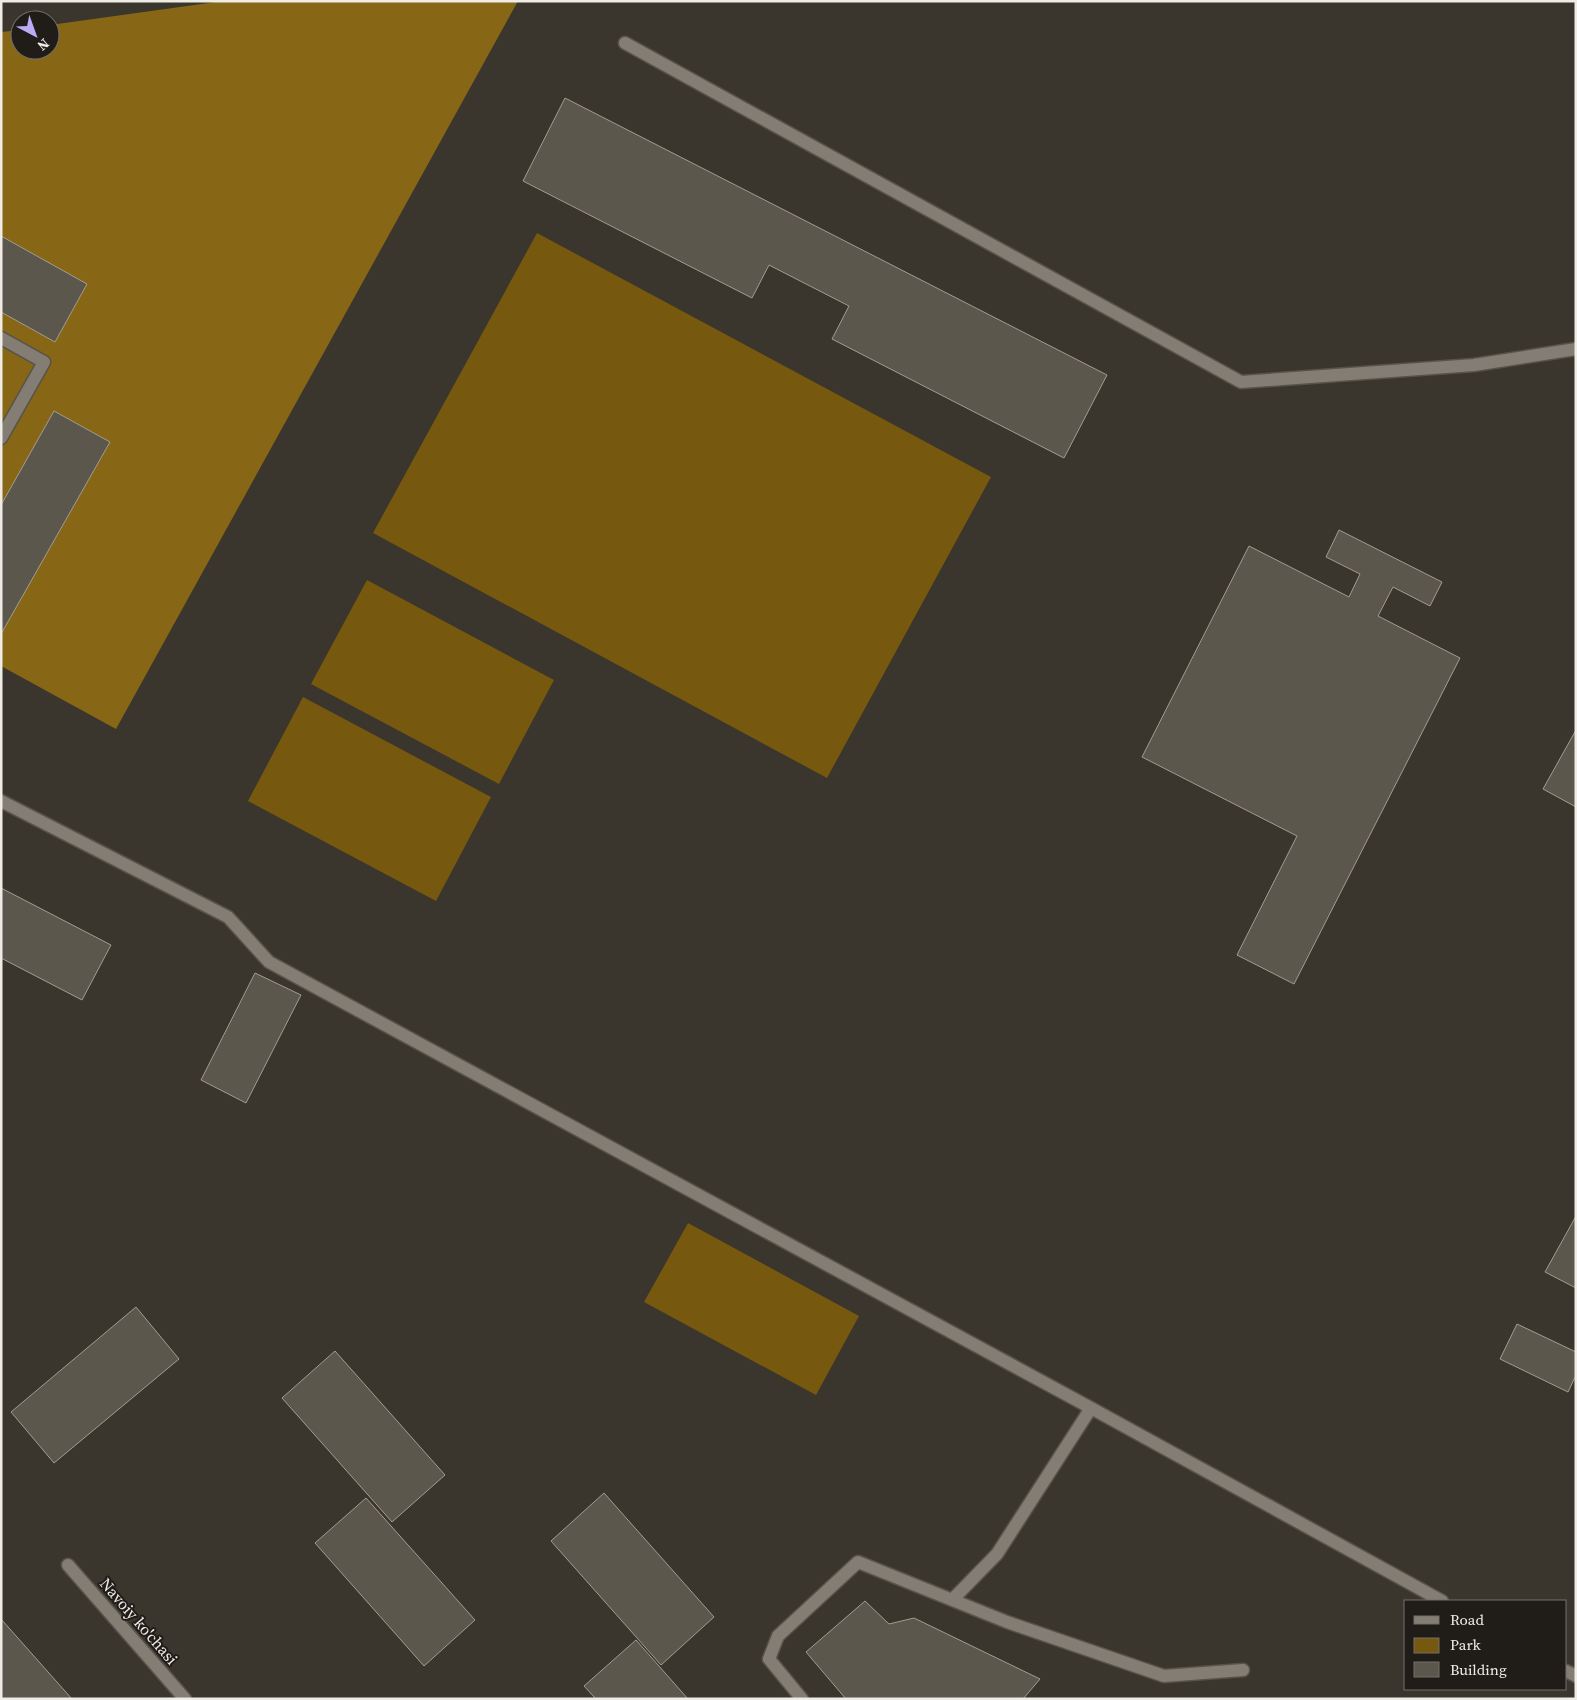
<svg xmlns="http://www.w3.org/2000/svg" width="1577" height="1700" viewBox="0 0 1577 1700" font-family="'Source Serif 4',serif">
  <rect width="100%" height="100%" fill="#3a362d"/>
  <!-- green -->
  <path fill="#76580e" d="M537 233 991 477 827 778 373 533Z
    M367 580 554 680 499 784 311 684Z
    M303 697 491 797 436 901 248 801Z
    M688 1223 859 1316 816 1395 644 1302Z"/>
  <!-- forest -->
  <path fill="#876616" d="M223 1H518L116 729 1 666V32L20 30V50H50V25Z"/>
  <!-- building -->
  <path fill="#5c574d" stroke="#a29c92" d="M565 98 1107 375 1064 458 832 339 849 306 769 265 752 298 523 181Z
    M1 236 87 284 55 342 1 312Z
    M54 411 110 442 1 634V505Z
    M1339 530 1442 582 1430 606 1393 587 1378 616 1460 658 1294 984 1237 955 1297 836 1142 757 1249 546 1349 597 1360 574 1326 557Z
    M1576 730V807L1543 789Z
    M1 888 111 945 82 1000 1 958Z
    M255 973 301 995 246 1103 201 1080Z
    M1576 1216V1288L1545 1272Z
    M136 1307 179 1359 54 1463 11 1412Z
    M1517 1324 1576 1352V1375L1568 1392 1500 1359Z
    M335 1351 445 1475 392 1522 282 1398Z
    M604 1493 714 1617 661 1665 551 1541Z
    M366 1498 475 1620 424 1666 315 1543Z
    M865 1601 889 1624 914 1618 1040 1679 1023 1699H846L806 1652Z
    M1 1619 72 1699H1Z
    M636 1640 688 1699H596L584 1686Z"/>
  <g fill="none" stroke-linecap="round" stroke-linejoin="round">
    <defs>
      <path id="minor" d="M625 43 1241 382 1474 365 1576 349
        M1 338 44 362 1 438
        M1 801 228 917 269 962 1091 1408 1442 1601
        M68 1565 185 1699
        M952 1600 997 1554 1091 1408
        M1566 1671 1576 1676
        M802 1699 769 1659 778 1636 858 1562 1007 1622 1164 1676 1243 1670"/>
    </defs>
    <!-- minor casing -->
    <use href="#minor" stroke="#57534b" stroke-width="15"/>
    <!-- minor -->
    <use href="#minor" stroke="#837d73" stroke-width="12"/>
  </g>
  <g text-anchor="middle" stroke-width="4" stroke-linejoin="round" paint-order="stroke">
    <!-- street labels -->
    <g font-size="16" fill="#efece6" stroke="#201d19">
      <text transform="translate(139 1621) rotate(49)" y="6">Navoiy ko'chasi</text>
    </g>
  </g>
  <!-- border -->
  <rect width="1577" height="1700" fill="none" stroke="#efece6" stroke-width="5"/>
  <!-- legend -->
  <rect x="1404" y="1600" width="162" height="90" fill="#201d19" stroke="#73706b"/>
  <rect x="1414" y="1616" width="25" height="8" fill="#837d73" stroke="#73706b"/>
  <text x="1450" y="1625" font-size="15" fill="#efece6">Road</text>
  <rect x="1414" y="1638" width="25" height="15" fill="#76580e" stroke="#73706b"/>
  <text x="1450" y="1650" font-size="15" fill="#efece6">Park</text>
  <rect x="1414" y="1662" width="25" height="15" fill="#5c574d" stroke="#73706b"/>
  <text x="1450" y="1675" font-size="15" fill="#efece6">Building</text>
  <!-- north arrow -->
  <g transform="translate(35 35) rotate(139)"><circle r="24" fill="#201d19" stroke="#73706b"/>
  <path d="M0-4L9 19L0 12L-9 19Z" fill="#bbaaf6"/>
  <text y="-8" font-size="14" font-weight="bold" text-anchor="middle" fill="#efece6">N</text>
  </g>
</svg>
